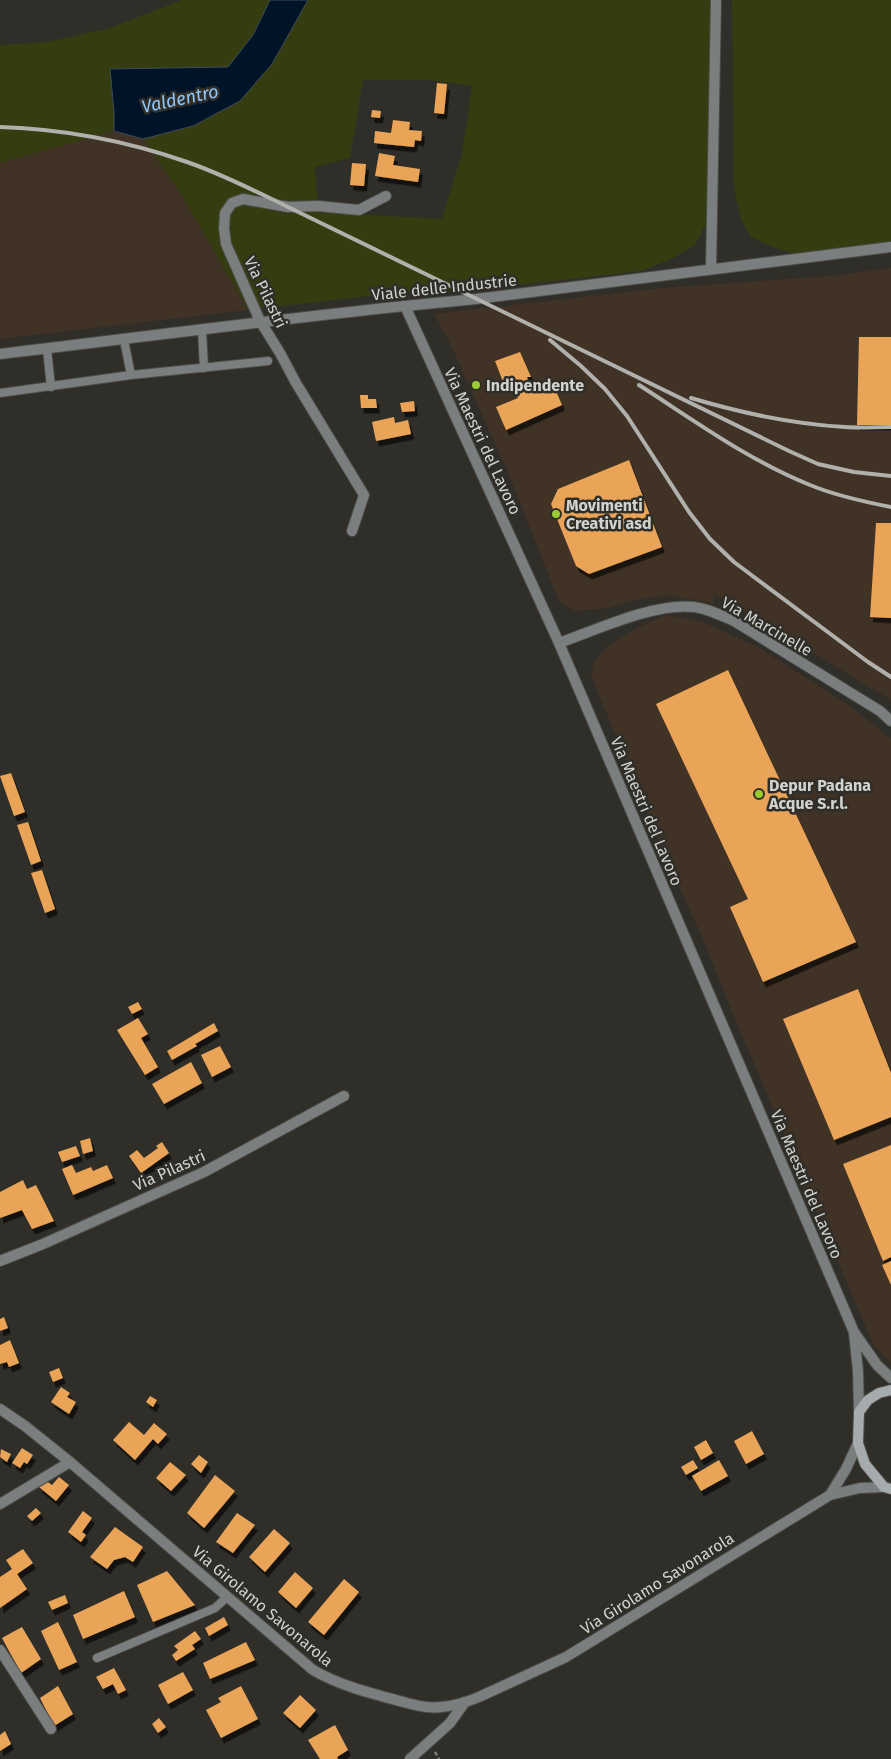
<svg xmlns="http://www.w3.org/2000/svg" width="891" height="1759" viewBox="0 0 891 1759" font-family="'Fira Sans',sans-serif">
  <defs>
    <filter id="shadow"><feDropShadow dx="3" dy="5.5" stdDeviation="0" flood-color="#0009"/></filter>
  </defs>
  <rect width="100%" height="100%" fill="#2f2e29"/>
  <!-- industrial -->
  <path fill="#413226" d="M114 131 143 139 183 197 248 310 0 339V163Z
    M891 268V700L714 593 713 605 707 602 665 595 635 600 609 608 575 611 559 601 507 470 448 339 434 314 662 288 830 276Z
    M666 615 701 621 758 647 851 707 879 729 883 734 891 738V1362L874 1346 733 1014 703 939 664 853 591 676 594 663 606 647 639 627Z"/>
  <!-- green -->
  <path fill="#353d10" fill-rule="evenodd" d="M182 0H270L253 35 228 67 111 69 114 112V131L0 163V45L47 42 107 29Z
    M308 0H712L713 194 706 224 695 245 673 258 641 271 482 289 397 293 248 310 183 197 143 139 193 126ZM363 80H430L472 86 462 153 442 219 318 212 315 167 350 158Z
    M732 0H891V243L795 254 770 246 750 236 741 219 734 189Z"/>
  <!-- water -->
  <path fill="#001327" stroke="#3f4c59" d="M270 0H308L272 64 240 101 193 126 143 139 114 131V112L110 69 228 67 253 35Z"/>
  <!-- building -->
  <path fill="#eaa459" filter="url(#shadow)" d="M437 83 447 84 444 114 434 113Z
    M372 110 381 111 380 118 371 117Z
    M393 120 410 122 409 130 422 131 421 141 415 140 414 147 374 143 375 131 391 133Z
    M379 153 395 156 393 165 420 169 418 182 375 176Z
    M352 163 366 164 364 186 350 185Z
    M859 337H891V425H857Z
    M520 352 531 377H527L531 389 552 382 562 405 506 430 496 407 518 398 512 384 505 387 495 361Z
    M360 395H368V399H376L377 408H361Z
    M414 401 415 411 402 412 400 403Z
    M394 417 395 423 408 420 411 434 376 441 372 422Z
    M629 460 662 547 589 574 576 566 551 504 558 489Z
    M876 523H891V618L870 617Z
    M728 670 856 942 763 982 730 907 748 899 656 704Z
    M11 773 25 812 14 816 0 776Z
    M28 822 41 861 31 865 17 825Z
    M42 870 55 909 45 913 31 873Z
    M858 989 891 1073V1117L834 1140 783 1019Z
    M138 1002 142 1009 132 1014 128 1007Z
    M138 1018 148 1034 141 1038 158 1067 145 1075 117 1030Z
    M214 1023 218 1031 195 1044 197 1046 172 1060 167 1051Z
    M220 1046 231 1067 212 1077 201 1055Z
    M191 1062 202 1083 164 1104 152 1084Z
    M90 1138 93 1151 83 1154 80 1141Z
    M162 1142 169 1153 141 1173 129 1156 137 1150 144 1158 158 1148 156 1146Z
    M891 1145V1257L883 1261 843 1164Z
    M76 1146 80 1156 62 1162 58 1152Z
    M72 1165 76 1173 91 1167 93 1171 107 1165 113 1178 73 1195 62 1169Z
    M23 1180 27 1189 36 1185 54 1221 32 1229 22 1210 0 1218V1192Z
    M891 1261V1285L882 1265Z
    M4 1317 8 1328 0 1331V1319Z
    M10 1340 19 1363 9 1367 7 1362 0 1364V1345Z
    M59 1368 63 1378 53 1382 49 1372Z
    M61 1387 70 1393 67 1397 76 1402 69 1414 51 1402Z
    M150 1396 157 1400 153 1407 146 1402Z
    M129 1422 144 1435 154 1423 167 1434 158 1444 153 1439 135 1460 113 1440Z
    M752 1431 764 1454 746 1464 734 1441Z
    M706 1440 713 1453 701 1460 694 1447Z
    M22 1448 33 1455 27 1464 24 1462 20 1468 12 1463Z
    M1 1449 11 1454 7 1462 0 1457Z
    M199 1455 208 1462 201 1473 191 1464Z
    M693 1460 698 1468 686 1475 681 1467Z
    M719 1460 728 1476 701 1491 692 1476Z
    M170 1462 186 1475 171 1491 156 1478Z
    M215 1475 235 1491 204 1528 187 1513Z
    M59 1477 69 1485 56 1501 39 1487 45 1480 52 1485Z
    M36 1508 41 1513 32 1521 27 1516Z
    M83 1511 92 1518 82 1532 86 1535 81 1542 68 1532Z
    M237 1513 255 1525 233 1553 216 1542Z
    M115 1527 143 1547 133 1562 125 1557 114 1560 107 1569 90 1557Z
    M274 1529 290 1543 265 1572 249 1557Z
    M23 1549 33 1563 17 1574 27 1589 0 1608V1577L12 1569 6 1560Z
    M167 1571 195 1605 153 1622 137 1585Z
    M295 1572 313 1588 296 1608 278 1592Z
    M344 1579 359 1592 324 1635 308 1622Z
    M124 1591 135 1617 83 1639 73 1615Z
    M65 1595 68 1603 52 1610 48 1602Z
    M224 1617 228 1625 209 1636 205 1628Z
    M58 1622 77 1662 59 1670 41 1631Z
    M22 1627 41 1659 21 1673 2 1638Z
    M195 1631 201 1639 192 1645 195 1649 176 1661 172 1655 178 1650 174 1646Z
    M246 1642 255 1660 210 1679 203 1663Z
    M114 1668 126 1690 118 1694 113 1684 103 1689 96 1677Z
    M183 1672 193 1690 168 1704 158 1685Z
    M58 1686 73 1714 54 1726 40 1698Z
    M241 1686 258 1719 221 1738 206 1710 221 1702 218 1698Z
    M300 1695 316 1710 300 1728 283 1713Z
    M159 1718 166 1727 158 1733 152 1724Z
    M335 1725 348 1750 337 1757 338 1759H320L308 1740Z
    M5 1731 11 1744 0 1751V1735Z"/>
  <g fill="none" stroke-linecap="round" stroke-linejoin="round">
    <defs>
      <path id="service" d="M202 330 204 368
        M124 340 131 375
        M47 349 51 387
        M0 393 131 375 268 361
        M97 1658 215 1608 227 1597"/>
      <path id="minor" d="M711 269 716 0
        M405 306 476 299 891 247
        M352 531 364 495 296 383 280 353 260 321 226 244 224 228 225 213 232 203 243 199 288 207 318 206 359 210 386 196
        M559 643C596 630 656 602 694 607 708 609 721 615 734 621L880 711 891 721
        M0 1261 43 1244 204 1172 344 1096
        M0 1504 70 1462
        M0 1650 51 1729
        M410 1759 450 1723 465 1702"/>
      <path id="tertiary" d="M0 354C135 338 270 320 405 306L559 643 854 1332 877 1365 891 1378
        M854 1333 858 1371 859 1412
        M0 1409 25 1426 70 1462 313 1670C339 1685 366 1692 396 1700 410 1704 427 1709 441 1707 454 1706 467 1702 479 1697L566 1657 830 1495 860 1488 884 1487
        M830 1495 846 1469 858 1443"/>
      <path id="secondary" d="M891 1390 879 1393 868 1400 859 1412 858 1443 865 1464 884 1487 891 1489"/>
    </defs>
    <!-- service casing -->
    <use href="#service" stroke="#4c4c47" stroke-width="10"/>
    <!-- minor casing -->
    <use href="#minor" stroke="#4c4c47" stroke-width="12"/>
    <!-- tertiary casing -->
    <use href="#tertiary" stroke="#4c4c47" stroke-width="12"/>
    <!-- secondary casing -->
    <use href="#secondary" stroke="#4c4c47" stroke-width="12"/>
    <!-- path -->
    <path stroke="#7f7e7a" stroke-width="2.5" stroke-dasharray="4 2.5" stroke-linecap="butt" d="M435 1752 439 1759"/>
    <!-- service -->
    <use href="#service" stroke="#7b7e7f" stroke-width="8"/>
    <!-- minor -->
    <use href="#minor" stroke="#7b7e7f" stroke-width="10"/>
    <!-- tertiary -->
    <use href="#tertiary" stroke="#7b7e7f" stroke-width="10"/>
    <!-- secondary -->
    <use href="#secondary" stroke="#a6abad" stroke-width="10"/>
    <!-- rail -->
    <path stroke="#b0b0ac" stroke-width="4" d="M0 127C64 129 127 141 187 162 222 174 255 191 288 207L789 451 818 464 854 472 891 476
      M550 340 581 366 605 389 627 416 689 512 710 539 734 562 868 662 891 677
      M639 385C695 421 748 460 810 485 834 495 865 502 891 507
      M691 398C741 413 793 424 845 427 860 428 876 427 891 427"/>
  </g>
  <!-- markers -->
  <g fill="#9bcb33" stroke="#2f2e29" stroke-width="2">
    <circle cx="476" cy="385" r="5"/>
    <circle cx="556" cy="514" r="5"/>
    <circle cx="759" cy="794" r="5"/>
  </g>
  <g text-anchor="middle" stroke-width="5" stroke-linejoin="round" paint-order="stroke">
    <!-- street labels -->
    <g font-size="16" fill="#d2d2ce" stroke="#2f2e29">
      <text transform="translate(444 287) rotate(-6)" y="6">Viale delle Industrie</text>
      <text transform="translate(266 292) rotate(64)" y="6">Via Pilastri</text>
      <text transform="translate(483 441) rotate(65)" y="6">Via Maestri del Lavoro</text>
      <text transform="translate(767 626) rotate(30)" y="6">Via Marcinelle</text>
      <text transform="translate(647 811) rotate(67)" y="6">Via Maestri del Lavoro</text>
      <text transform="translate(169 1170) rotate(-24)" y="6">Via Pilastri</text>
      <text transform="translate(807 1184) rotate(67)" y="6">Via Maestri del Lavoro</text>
      <text transform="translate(657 1583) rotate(-32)" y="6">Via Girolamo Savonarola</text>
      <text transform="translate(263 1606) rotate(40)" y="6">Via Girolamo Savonarola</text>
    </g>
    <!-- poi labels -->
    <g font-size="16" font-weight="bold" fill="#d2d2ce" stroke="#2f2e29" text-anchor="start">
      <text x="486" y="391">Indipendente</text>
      <text x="566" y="511">Movimenti<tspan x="566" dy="18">Creativi asd</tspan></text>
      <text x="769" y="791">Depur Padana<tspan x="769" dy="18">Acque S.r.l.</tspan></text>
    </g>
    <!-- water labels -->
    <g font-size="18" font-style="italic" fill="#8fc7f9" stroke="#2f2e29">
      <text transform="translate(180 99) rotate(-12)" y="6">Valdentro</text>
    </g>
  </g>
</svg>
